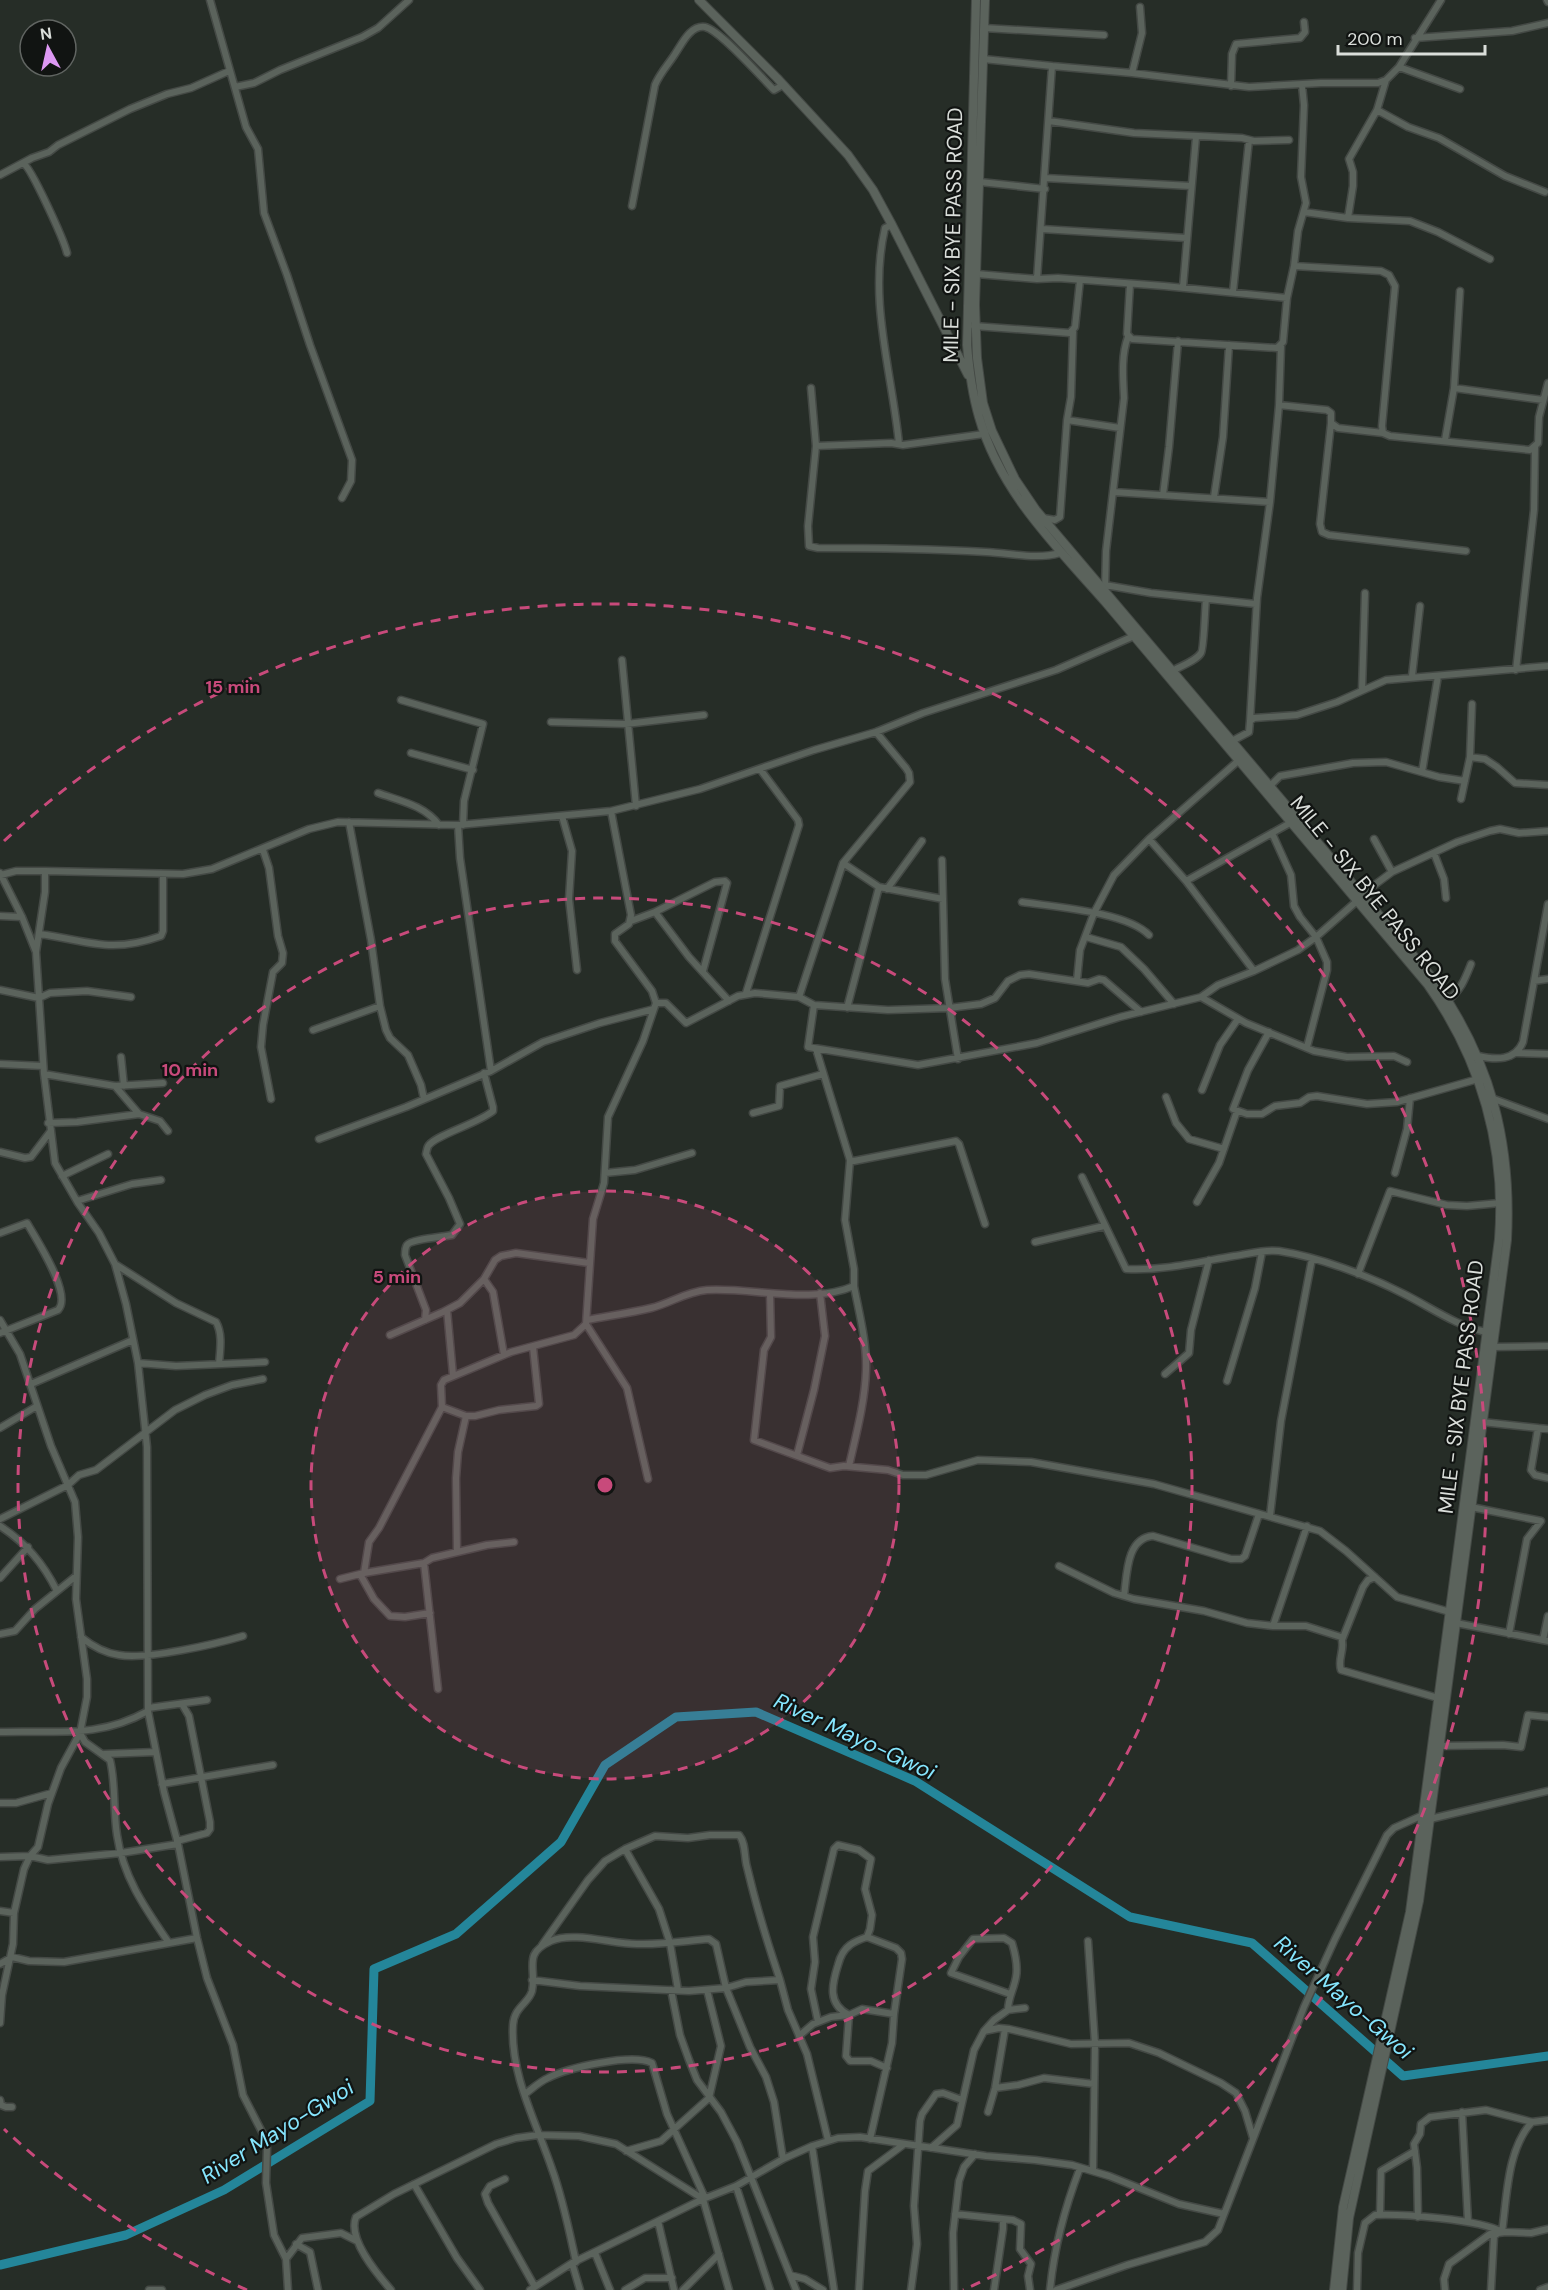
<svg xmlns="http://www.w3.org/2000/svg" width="1548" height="2290" viewBox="0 0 1548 2290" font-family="'DM Sans',sans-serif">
  <rect width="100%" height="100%" fill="#262d27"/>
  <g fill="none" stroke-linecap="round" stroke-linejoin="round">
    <!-- river -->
    <path stroke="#24869a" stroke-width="9" d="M0 2265 126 2235 224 2190 370 2101 374 1969 456 1934 561 1842 605 1765 676 1717 756 1712 915 1781 1130 1917 1252 1943 1403 2076 1548 2056"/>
    <defs>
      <path id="minor" d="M210 0 246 127 258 149 264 213 287 275 310 345 352 460 351 481 342 498
        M1547 0 1548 2
        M984 28 1104 35
        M1415 38 1512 31 1548 23
        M1052 66 1132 73 1249 87 1321 83H1378L1386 80 1399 67 1441 0
        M1399 67 1460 89
        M1132 73 1142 33 1140 7
        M1231 86 1232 54 1236 44 1300 38 1305 32 1304 22
        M235 87 254 83 280 70 362 37 378 28 409 0
        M1377 110 1408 127 1439 138 1505 176 1545 192
        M1049 121 1134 133 1242 138 1254 141 1289 140
        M23 163C31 167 64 240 67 253
        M0 175 32 158 49 152 58 145 130 109 167 94 191 88 229 71
        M1045 178 1191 186
        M980 182 1045 189
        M632 206 655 85C660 73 668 65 675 54 682 44 690 25 705 27 720 30 761 77 774 90L783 85
        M1304 212 1348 218 1410 221 1438 232 1490 259
        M1348 218 1353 186V172L1349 159 1377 110 1386 80
        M892 225 885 228C868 300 892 372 899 444
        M1042 229 1187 238
        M1294 266 1298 231 1306 203 1301 177 1304 105 1302 85
        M977 274 1037 279 1052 66 983 59
        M1037 279 1058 278 1164 286 1287 298 1294 266 1381 271 1389 275 1395 286 1382 426 1383 433 1390 436 1530 450 1538 443 1539 417 1548 383
        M1130 284 1127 334 1132 339 1277 348 1283 342 1287 298
        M1183 287 1196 137
        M1233 292 1249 140
        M974 326 1070 333 1075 327 1080 280
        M811 388 816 446 808 526 809 546 818 548C874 548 930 549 986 552 1011 553 1036 560 1060 553
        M1454 388 1543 400
        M1279 405 1327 410 1331 413V423L1338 428 1383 433
        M1067 420 1120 428
        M1331 423 1320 524 1322 532 1329 535 1466 551
        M1445 440 1454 388 1460 291
        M816 446 891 443 903 445 984 434
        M1113 492 1270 502
        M1163 495 1169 447 1178 341
        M1214 497 1223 437 1229 345
        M1043 518 1055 520 1060 517 1067 420 1071 397 1073 332
        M1105 585 1151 593 1256 604
        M1105 590 1106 551 1124 398C1123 378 1121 355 1128 337
        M622 660 636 806
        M1516 670 1534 510 1535 447
        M1172 671C1181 666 1196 661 1201 653 1204 649 1205 607 1206 599
        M1412 676 1420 606
        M1362 690 1365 593
        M401 700 483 724 464 801 463 825
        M1250 721 1257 598 1270 502 1279 405 1281 346
        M551 722 626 724 704 715
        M1232 741 1249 732 1250 721 1254 718 1297 715 1337 702 1386 680 1548 666
        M411 753 473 770
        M1470 757 1485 759 1497 767 1515 783 1548 785
        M1238 761 1149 839 1186 881 1254 971
        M1422 772 1438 676
        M1270 786 1280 776 1353 763 1386 762 1439 777 1465 781
        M378 793C400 801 424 805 439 825
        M1461 799 1470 757 1472 704
        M562 816 572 851 569 899 577 970
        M349 822 371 940 380 1006 386 1030 390 1038 408 1055 421 1085 424 1099
        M458 825 460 858 491 1071
        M1374 839 1392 872
        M263 850 269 868 278 936 283 953 282 963 273 972 263 1025 261 1047 271 1099
        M1434 853 1444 879 1446 898
        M942 860 945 979 958 1059
        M843 863 879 887 943 899
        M0 873 22 917 36 952 44 1074 55 1163 78 1203 99 1233 115 1264 126 1304 138 1363 147 1447 148 1711 164 1792 178 1844 197 1938 207 1978 233 2045 243 2095 263 2134 267 2148 266 2183 274 2235 286 2259 288 2290
        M1 875 16 871H45
        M1186 881 1272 833
        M887 889 922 841
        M1361 895 1392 872 1457 842 1490 831 1500 829 1519 833 1548 831
        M1022 902C1055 907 1127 912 1149 935
        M655 912 689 957 729 1001
        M0 916 22 917
        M631 921 655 912 715 882 725 881 727 883 703 971
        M40 934C89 941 110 954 161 936L163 931V874
        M1086 937 1121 947 1144 969 1174 1004
        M36 952 45 892V871L183 874 212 869 309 829 338 822 458 825 611 811 700 789 814 750 876 732 923 713 1056 670 1134 636
        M1077 980 1080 950 1094 913 1114 875 1149 839
        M1534 981 1548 979
        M0 990 39 998 50 993 87 991 131 997
        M746 993 799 825 798 820 760 769
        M799 997 843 863 910 782 909 773 906 768 876 732
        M1201 997 1246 1023 1314 1051 1347 1057 1394 1056 1407 1062
        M1448 1000C1461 990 1465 979 1471 964
        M656 1003H666L686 1023 738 996 755 993 799 997 814 1005 888 1010 949 1008 981 1004 995 998 1008 981 1020 975 1029 974 1088 983 1099 979 1104 980 1141 1012
        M814 1005 808 1047 918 1065 1037 1043 1120 1017 1201 997 1218 985 1254 971 1298 950 1316 937 1300 917 1294 906 1291 875 1272 833 1290 823
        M847 1008 879 887
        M313 1030 380 1006
        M1269 1032 1248 1070 1233 1109 1247 1114H1262L1275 1106 1300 1103 1309 1097 1317 1096 1367 1104 1397 1102 1478 1079
        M1307 1047 1327 970V962L1316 937 1357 901
        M816 1049 850 1160 854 1161 956 1141 959 1144 985 1224
        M1517 1053 1548 1054
        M1478 1056C1496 1060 1515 1061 1523 1042L1548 904
        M121 1057 124 1086
        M0 1064 43 1066
        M44 1074 115 1086 163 1083
        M115 1086 139 1114 160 1121 168 1131
        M1202 1090 1220 1045 1238 1019
        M1166 1097 1176 1123 1189 1139 1224 1149
        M1494 1099 1548 1119
        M753 1113 779 1106 780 1086 823 1074
        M48 1123 77 1122 139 1114
        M319 1139 406 1107 491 1071 543 1042 600 1023 654 1009
        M0 1152 25 1158 31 1157 50 1132
        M605 1173 635 1170 692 1153
        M1395 1173 1407 1129 1410 1098
        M62 1176 108 1154
        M1082 1177 1126 1269C1162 1271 1198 1262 1234 1256 1249 1254 1265 1249 1279 1251 1319 1257 1369 1276 1404 1294 1432 1308 1456 1326 1486 1332
        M77 1201 132 1184 161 1180
        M1197 1202 1219 1163 1237 1111
        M0 1233 27 1223C36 1239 73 1295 58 1310L0 1333
        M1035 1242 1104 1226
        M115 1264 176 1303 216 1322C223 1334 220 1351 219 1364
        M1358 1274 1390 1191 1447 1205 1467 1206 1500 1203
        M484 1279 493 1292 504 1355
        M770 1294 771 1337 764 1350 754 1440 830 1468 844 1466 888 1470 903 1475H926L978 1460 1031 1462 1154 1484 1320 1531 1346 1551 1397 1597 1450 1612
        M447 1310 453 1375
        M0 1320 20 1354 51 1446 75 1502 78 1537 76 1599 87 1679V1697L80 1733 61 1768 48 1804 38 1847 30 1856 24 1869 14 1913 13 1944 2 1995 0 2023
        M425 1320 426 1310 405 1255C405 1252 405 1248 407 1245 411 1239 443 1237 452 1235L460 1224 449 1198 426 1154C427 1150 427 1147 429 1145 438 1134 477 1124 493 1111V1107L484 1073
        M587 1320C608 1316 630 1313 651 1308 671 1303 685 1292 707 1290 752 1287 811 1305 854 1286V1269L845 1220 850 1160
        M586 1324 627 1388 648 1479
        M390 1335 443 1312 460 1303 484 1279 495 1260 501 1256 516 1253 589 1263
        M1492 1347 1548 1346
        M138 1363 176 1366 265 1362
        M1165 1374 1189 1353 1191 1330 1209 1260
        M1227 1381 1255 1288 1262 1252
        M31 1384 133 1340
        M442 1407 466 1416H475L499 1410 536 1406 539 1404 533 1347
        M1482 1422 1548 1429
        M0 1428 37 1406
        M1538 1428 1531 1470 1535 1475 1548 1478
        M797 1455 814 1390 825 1336 820 1293
        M849 1466C856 1435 865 1402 866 1370 867 1342 859 1313 854 1286
        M1471 1507 1541 1521 1527 1539 1509 1634
        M1270 1516 1281 1421 1312 1259
        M0 1519 68 1485 79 1475 96 1470 175 1410 205 1395 232 1385 263 1379
        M0 1526C26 1543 43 1563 57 1591
        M457 1552 456 1478 458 1452 466 1416
        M424 1563 438 1689
        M1059 1566 1114 1593 1134 1599 1204 1611 1247 1623 1273 1626H1306L1341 1637C1346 1648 1337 1659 1341 1670L1438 1698
        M364 1573 424 1563 432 1558 487 1545 514 1542
        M360 1574 374 1599 390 1616 405 1617 430 1613
        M0 1578 28 1547
        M340 1579 364 1573 369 1542 379 1528 442 1407 441 1385 444 1380 511 1352 574 1335 586 1324 593 1219 604 1183 608 1117 643 1041 656 1003 652 991 615 941V934L629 924 631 915 611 811
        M1124 1596C1127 1575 1126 1538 1153 1536L1231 1559H1241L1245 1556 1259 1514
        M1456 1623 1548 1641
        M1273 1626 1307 1526
        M0 1634 15 1631 35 1609 76 1576
        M81 1637C92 1646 104 1653 119 1655 146 1660 216 1644 243 1636
        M1342 1640 1363 1587 1368 1580 1375 1577
        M1543 1640 1548 1616
        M148 1708 207 1700
        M0 1732C55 1730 98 1739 148 1711
        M80 1733 85 1742 110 1760C116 1784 113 1810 117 1835 123 1877 145 1908 169 1943
        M1439 1746 1503 1745 1521 1747 1528 1715 1548 1717
        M104 1754 156 1752
        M162 1784 273 1765
        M0 1803H16L52 1793
        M1430 1819 1548 1791
        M177 1841 207 1833 210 1829V1822L189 1716 182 1704
        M625 1849 659 1909 670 1943 678 1990
        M0 1857 30 1856 48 1860 121 1853 178 1844
        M0 1911 14 1913
        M1088 1941 1095 2044 1093 2171
        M542 1945 588 1880 605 1861 625 1849 655 1836 688 1838 710 1835H739C746 1843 744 1857 747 1867 756 1905 767 1942 780 1980
        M0 1964 12 1957 29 1961 64 1962 197 1938
        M532 1980 580 1986 689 1991 726 1988 746 1982 780 1980 788 2010 807 2054 828 2140
        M671 1990 680 2035 689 2060 697 2080 721 2112 737 2142 796 2290
        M1008 2010C1008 1998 1014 1989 1016 1977 1018 1967 1015 1953 1012 1943L1004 1938 973 1939 959 1957 951 1973 1010 1994
        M849 2015C827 2004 832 1984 838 1965 840 1957 843 1950 850 1945 855 1941 861 1939 867 1937L896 1948 901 1953 902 1959 894 2014 892 2043 870 2139
        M849 2015 846 2056 850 2061H871L887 2068
        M818 2022 811 1989 815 1962 813 1937 834 1849 838 1845 859 1850 871 1859 865 1889 872 1915 870 1929 867 1937
        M984 2031 999 2028 1009 2029 1071 2044 1129 2043 1159 2053 1221 2083 1236 2093 1245 2111 1253 2138
        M799 2036 813 2024 831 2017 849 2015 862 2009 894 2014
        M995 2088 1018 2085 1044 2078 1094 2084
        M525 2094C532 2089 539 2082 548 2078 567 2068 632 2053 652 2063L667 2114 705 2198
        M0 2100 1 2105 6 2107H12
        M988 2112 995 2088 1005 2029
        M1462 2112 1468 2222
        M812 2146 834 2290
        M931 2148 957 2125 974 2050 984 2031 994 2020 1008 2010 1025 2008
        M626 2151 661 2141 709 2098 721 2046 707 1990
        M505 2179 490 2186 485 2194 488 2203 535 2287
        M414 2184 457 2258 480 2290
        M736 2186 770 2290
        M955 2214 1013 2220 1021 2224 1020 2249 1031 2264 1028 2276 1030 2290
        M1380 2215 1381 2171 1415 2151
        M1418 2217 1417 2168 1414 2144 1420 2134 1421 2124 1430 2117 1486 2110 1532 2122 1548 2120
        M658 2221 674 2290
        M1502 2232C1507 2197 1507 2149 1532 2122
        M296 2244 310 2252 318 2290
        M595 2253 610 2290
        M286 2259 302 2238 341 2233 357 2241
        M576 2262C569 2230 563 2199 552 2169 537 2124 510 2075 513 2025 514 2007 529 2003 532 1991 537 1968 522 1954 551 1941 573 1931 612 1944 637 1944 661 1945 685 1941 709 1939L716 1944 726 1988 750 2047 766 2077 774 2102 783 2159
        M572 2263 580 2290
        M790 2275 805 2279 823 2290
        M149 2290H162
        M391 2290C377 2274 347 2239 356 2217L394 2194 496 2144 516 2138 538 2135 579 2136 616 2144 703 2199 729 2290
        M530 2290 572 2263 703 2199 736 2186 783 2159 812 2146 838 2138 860 2137 986 2156 1035 2160 1072 2165 1109 2176 1179 2204 1224 2214
        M625 2290 645 2278H672
        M683 2290 719 2254
        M859 2290 865 2191 868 2171 903 2145
        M911 2290 917 2244 914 2206 920 2121 922 2114 936 2094 943 2093 962 2100
        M954 2290 953 2233 959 2181 964 2167 975 2154
        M994 2290 1003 2229V2219
        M1050 2290C1054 2248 1065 2207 1080 2168
        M1056 2290 1127 2265 1205 2242 1218 2230 1304 2007 1335 1939 1387 1835 1394 1828 1423 1815
        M1357 2290 1358 2253 1365 2223 1375 2215C1402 2214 1479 2219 1502 2232
        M1445 2290 1444 2279 1449 2264 1490 2234 1506 2232 1531 2233 1548 2229
        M1491 2290 1494 2236 1498 2233
        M1540 2290 1548 2287"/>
      <path id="tertiary" d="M699 0 777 78 848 155 873 190 892 225 968 375
        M976 0 967 345C969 369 972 393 979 417 1000 492 1057 547 1107 604L1428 985C1481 1060 1506 1147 1499 1239L1416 1867 1410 1912 1343 2207 1334 2290
        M985 0 975 305 977 358 983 403 992 431 1015 479 1036 510 1435 981C1491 1062 1512 1142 1507 1240L1419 1901 1349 2218 1342 2290"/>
    </defs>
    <!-- minor casing -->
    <use href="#minor" stroke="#444945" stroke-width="9"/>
    <!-- tertiary casing -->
    <use href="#tertiary" stroke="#444945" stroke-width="10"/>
    <!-- minor -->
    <use href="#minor" stroke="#5b635c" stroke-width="6"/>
    <!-- tertiary -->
    <use href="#tertiary" stroke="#5b635c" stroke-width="8"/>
  </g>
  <!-- distance rings -->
  <circle cx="605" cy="1485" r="294" fill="#c84a7b" fill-opacity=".12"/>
  <g fill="none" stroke="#c84a7b" stroke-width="3" stroke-dasharray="10 8">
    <circle cx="605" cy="1485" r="294"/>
    <circle cx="605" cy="1485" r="587"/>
    <path d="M247 2290A881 881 0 0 1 4 2129M4 841A881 881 0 1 1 963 2290"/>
  </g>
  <g text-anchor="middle" stroke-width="4.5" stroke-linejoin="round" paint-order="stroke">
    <!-- street labels -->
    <g font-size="21" fill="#dadeda" stroke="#111412">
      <text transform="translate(953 235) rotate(-89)" y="7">MILE - SIX BYE PASS ROAD</text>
      <text transform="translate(1375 898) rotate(51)" y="7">MILE - SIX BYE PASS ROAD</text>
      <text transform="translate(1461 1387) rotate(-83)" y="7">MILE - SIX BYE PASS ROAD</text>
    </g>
    <!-- water labels -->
    <g font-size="22" font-style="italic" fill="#86e6fe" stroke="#111412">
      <text transform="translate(855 1736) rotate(25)" y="8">River Mayo-Gwoi</text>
      <text transform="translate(1344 1997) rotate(41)" y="8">River Mayo-Gwoi</text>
      <text transform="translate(277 2131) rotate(-32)" y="8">River Mayo-Gwoi</text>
    </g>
  </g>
  <circle cx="605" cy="1485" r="9" fill="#c84a7b" stroke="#111412" stroke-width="3"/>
  <g font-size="18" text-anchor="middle" font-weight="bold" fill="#c84a7b" stroke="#111412" stroke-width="4.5" stroke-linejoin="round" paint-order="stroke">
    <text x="233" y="693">15 min</text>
    <text x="190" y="1076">10 min</text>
    <text x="397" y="1283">5 min</text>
  </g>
  <!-- north arrow -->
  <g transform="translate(48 48) rotate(352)"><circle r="28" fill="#111412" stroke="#616562" stroke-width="1.5"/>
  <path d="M0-4.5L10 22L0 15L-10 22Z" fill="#dd99f3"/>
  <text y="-9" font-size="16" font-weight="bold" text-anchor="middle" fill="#dadeda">N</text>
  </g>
  <!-- scale -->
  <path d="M1338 45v9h147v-9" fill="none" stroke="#dadeda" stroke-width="3"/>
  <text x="1347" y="45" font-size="18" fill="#dadeda" stroke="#111412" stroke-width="4.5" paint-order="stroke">200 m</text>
</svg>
